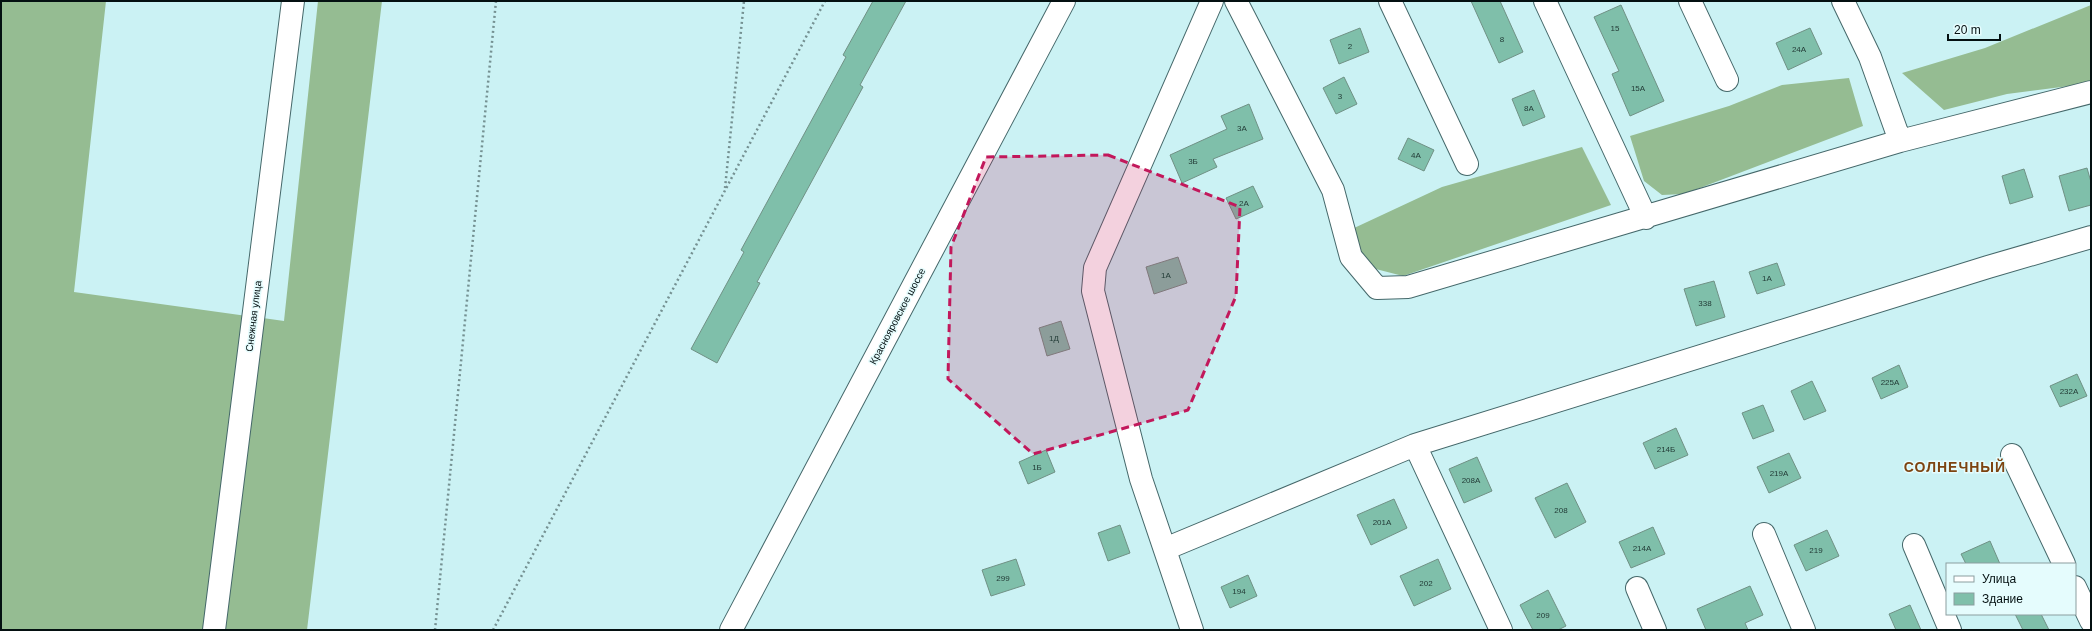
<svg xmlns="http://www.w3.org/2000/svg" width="2092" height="631" viewBox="0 0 2092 631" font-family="Helvetica,sans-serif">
  <rect width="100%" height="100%" fill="#cbf2f4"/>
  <!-- forest -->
  <path fill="#95bc92" d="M1 1H106L74 292 284 321 318 1H382L307 630H1Z
    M2091 5V80L2077 85 2007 94 1944 110 1902 73 1985 48Z
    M1849 78 1863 126 1684 194 1662 195 1644 181 1630 136 1729 106 1782 85Z
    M1582 147 1611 205 1403 276 1368 267 1352 229 1442 187Z"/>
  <!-- building -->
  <path fill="#7fbfaa" stroke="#709185" d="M873 1H906L860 85 863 87 757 282 760 283 717 363 691 349 744 252 741 250 846 57 843 55Z
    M1471 1H1500L1523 52 1499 63Z
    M1621 5 1664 101 1630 116 1612 74 1619 71 1594 17Z
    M1360 28 1369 52 1339 64 1330 40Z
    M1810 28 1822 54 1788 70 1776 43Z
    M1344 77 1357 104 1336 114 1323 88Z
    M1534 90 1545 117 1523 126 1512 99Z
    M1249 104 1263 139 1213 159 1217 167 1182 183 1170 155 1227 129 1221 116Z
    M1408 138 1434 150 1424 171 1398 159Z
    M2087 168 2091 182V205L2069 211 2059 176Z
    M2024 169 2033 197 2010 204 2002 176Z
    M1253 186 1263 207 1236 219 1226 198Z
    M1178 257 1187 283 1154 294 1146 267Z
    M1777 263 1785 285 1757 294 1749 272Z
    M1714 281 1725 317 1696 326 1684 289Z
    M1061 321 1070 349 1047 356 1039 328Z
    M1899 365 1908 387 1881 399 1872 378Z
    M2077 374 2087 396 2060 407 2050 386Z
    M1812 381 1826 411 1804 420 1791 391Z
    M1763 405 1774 431 1753 439 1742 413Z
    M1676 428 1688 455 1655 469 1643 443Z
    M1046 450 1055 472 1028 484 1019 462Z
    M1789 453 1801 478 1769 493 1757 467Z
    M1477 457 1492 491 1464 503 1449 469Z
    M1567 483 1586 522 1555 538 1535 498Z
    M1394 499 1407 528 1371 545 1357 515Z
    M1120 525 1130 553 1108 561 1098 533Z
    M1653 527 1665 554 1631 568 1619 542Z
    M1827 530 1839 556 1806 571 1794 545Z
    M1990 541 2000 564H1966L1961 554Z
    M1016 559 1025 585 991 596 982 570Z
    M1438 559 1451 589 1414 606 1400 576Z
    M1248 575 1257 596 1230 608 1221 587Z
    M1750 586 1763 615 1745 623 1748 630H1706L1697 609Z
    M1548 590 1566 626 1558 630H1533L1520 605Z
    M1910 605 1921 630H1896L1889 614Z
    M2015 614H2041L2049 630H2023Z"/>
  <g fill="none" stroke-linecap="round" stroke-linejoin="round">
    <defs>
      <path id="minor" d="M1236 1 1333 190 1351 257 1377 288 1408 287 1900 141 2091 92
        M1390 1 1467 164
        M1545 1 1646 218
        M1690 1 1727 80
        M1843 1 1870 57 1900 141
        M1415 445 1501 630
        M2012 455 2064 564
        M1764 534 1804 630
        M1914 545 1950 630
        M1165 549 1415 445 1988 267 2091 237
        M2075 587 2091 621
        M1637 588 1655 630
        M214 630 293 1
        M731 630 1064 1
        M1192 630 1141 479 1093 291 1095 268 1212 1"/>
    </defs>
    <!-- minor casing -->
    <use href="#minor" stroke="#45686a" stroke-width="24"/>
    <!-- path -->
    <path stroke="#759192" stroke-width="2.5" stroke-dasharray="2 3" stroke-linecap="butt" d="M725 188 744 1
      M435 630 496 1
      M493 630 825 1"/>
    <!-- minor -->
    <use href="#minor" stroke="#fff" stroke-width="22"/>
  </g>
  <!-- marked area -->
  <path fill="#c2185b" fill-opacity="0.2" stroke="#c2185b" stroke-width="3" stroke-dasharray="8 5" stroke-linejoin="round" d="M1108 155 1240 207 1236 296 1188 410 1033 454 948 379 951 247 986 157Z"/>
  <g text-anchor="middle" stroke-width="3" stroke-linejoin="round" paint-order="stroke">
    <!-- number labels -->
    <g font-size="8" fill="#233c37">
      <text x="1615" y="31">15</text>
      <text x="1502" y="42">8</text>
      <text x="1350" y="49">2</text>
      <text x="1799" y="52">24А</text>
      <text x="1638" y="91">15А</text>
      <text x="1340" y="99">3</text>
      <text x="1529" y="111">8А</text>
      <text x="1242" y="131">3А</text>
      <text x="1416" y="158">4А</text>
      <text x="1193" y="164">3Б</text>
      <text x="1244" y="206">2А</text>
      <text x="1166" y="278">1А</text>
      <text x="1767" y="281">1А</text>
      <text x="1705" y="306">338</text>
      <text x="1054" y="341">1Д</text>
      <text x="1890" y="385">225А</text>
      <text x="2069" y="394">232А</text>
      <text x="1666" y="452">214Б</text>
      <text x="1037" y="470">1Б</text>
      <text x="1779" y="476">219А</text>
      <text x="1471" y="483">208А</text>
      <text x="1561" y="513">208</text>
      <text x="1382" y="525">201А</text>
      <text x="1642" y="551">214А</text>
      <text x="1816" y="553">219</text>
      <text x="1003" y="581">299</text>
      <text x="1426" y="586">202</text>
      <text x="1239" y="594">194</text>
      <text x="1543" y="618">209</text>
    </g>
    <!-- street labels -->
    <g font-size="10" fill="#041011" stroke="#e5fcfd">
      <text transform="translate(253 316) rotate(-83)" y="4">Снежная улица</text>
      <text transform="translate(897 316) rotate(-62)" y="4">Краснояровское шоссе</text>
    </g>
    <!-- district labels -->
    <g font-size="14" font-weight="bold" letter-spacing="1" fill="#7d4411" stroke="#e5fcfd">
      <text x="1955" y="472">СОЛНЕЧНЫЙ</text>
    </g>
  </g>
  <!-- border -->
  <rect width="2092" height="631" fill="none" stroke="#041011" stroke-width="4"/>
  <!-- legend -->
  <rect x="1946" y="563" width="130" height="52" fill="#e5fcfd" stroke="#8b9e9f"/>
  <rect x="1954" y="576" width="20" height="6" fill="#ffffff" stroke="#8b9e9f"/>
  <text x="1982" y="583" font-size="12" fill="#041011">Улица</text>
  <rect x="1954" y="593" width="20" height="12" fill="#7fbfaa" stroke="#8b9e9f"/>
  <text x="1982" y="603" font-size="12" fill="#041011">Здание</text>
  <!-- scale -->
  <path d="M1948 34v6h52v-6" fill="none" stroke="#041011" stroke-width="2"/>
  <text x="1954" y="34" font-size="12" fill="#041011" stroke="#e5fcfd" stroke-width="3" paint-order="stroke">20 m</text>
</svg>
